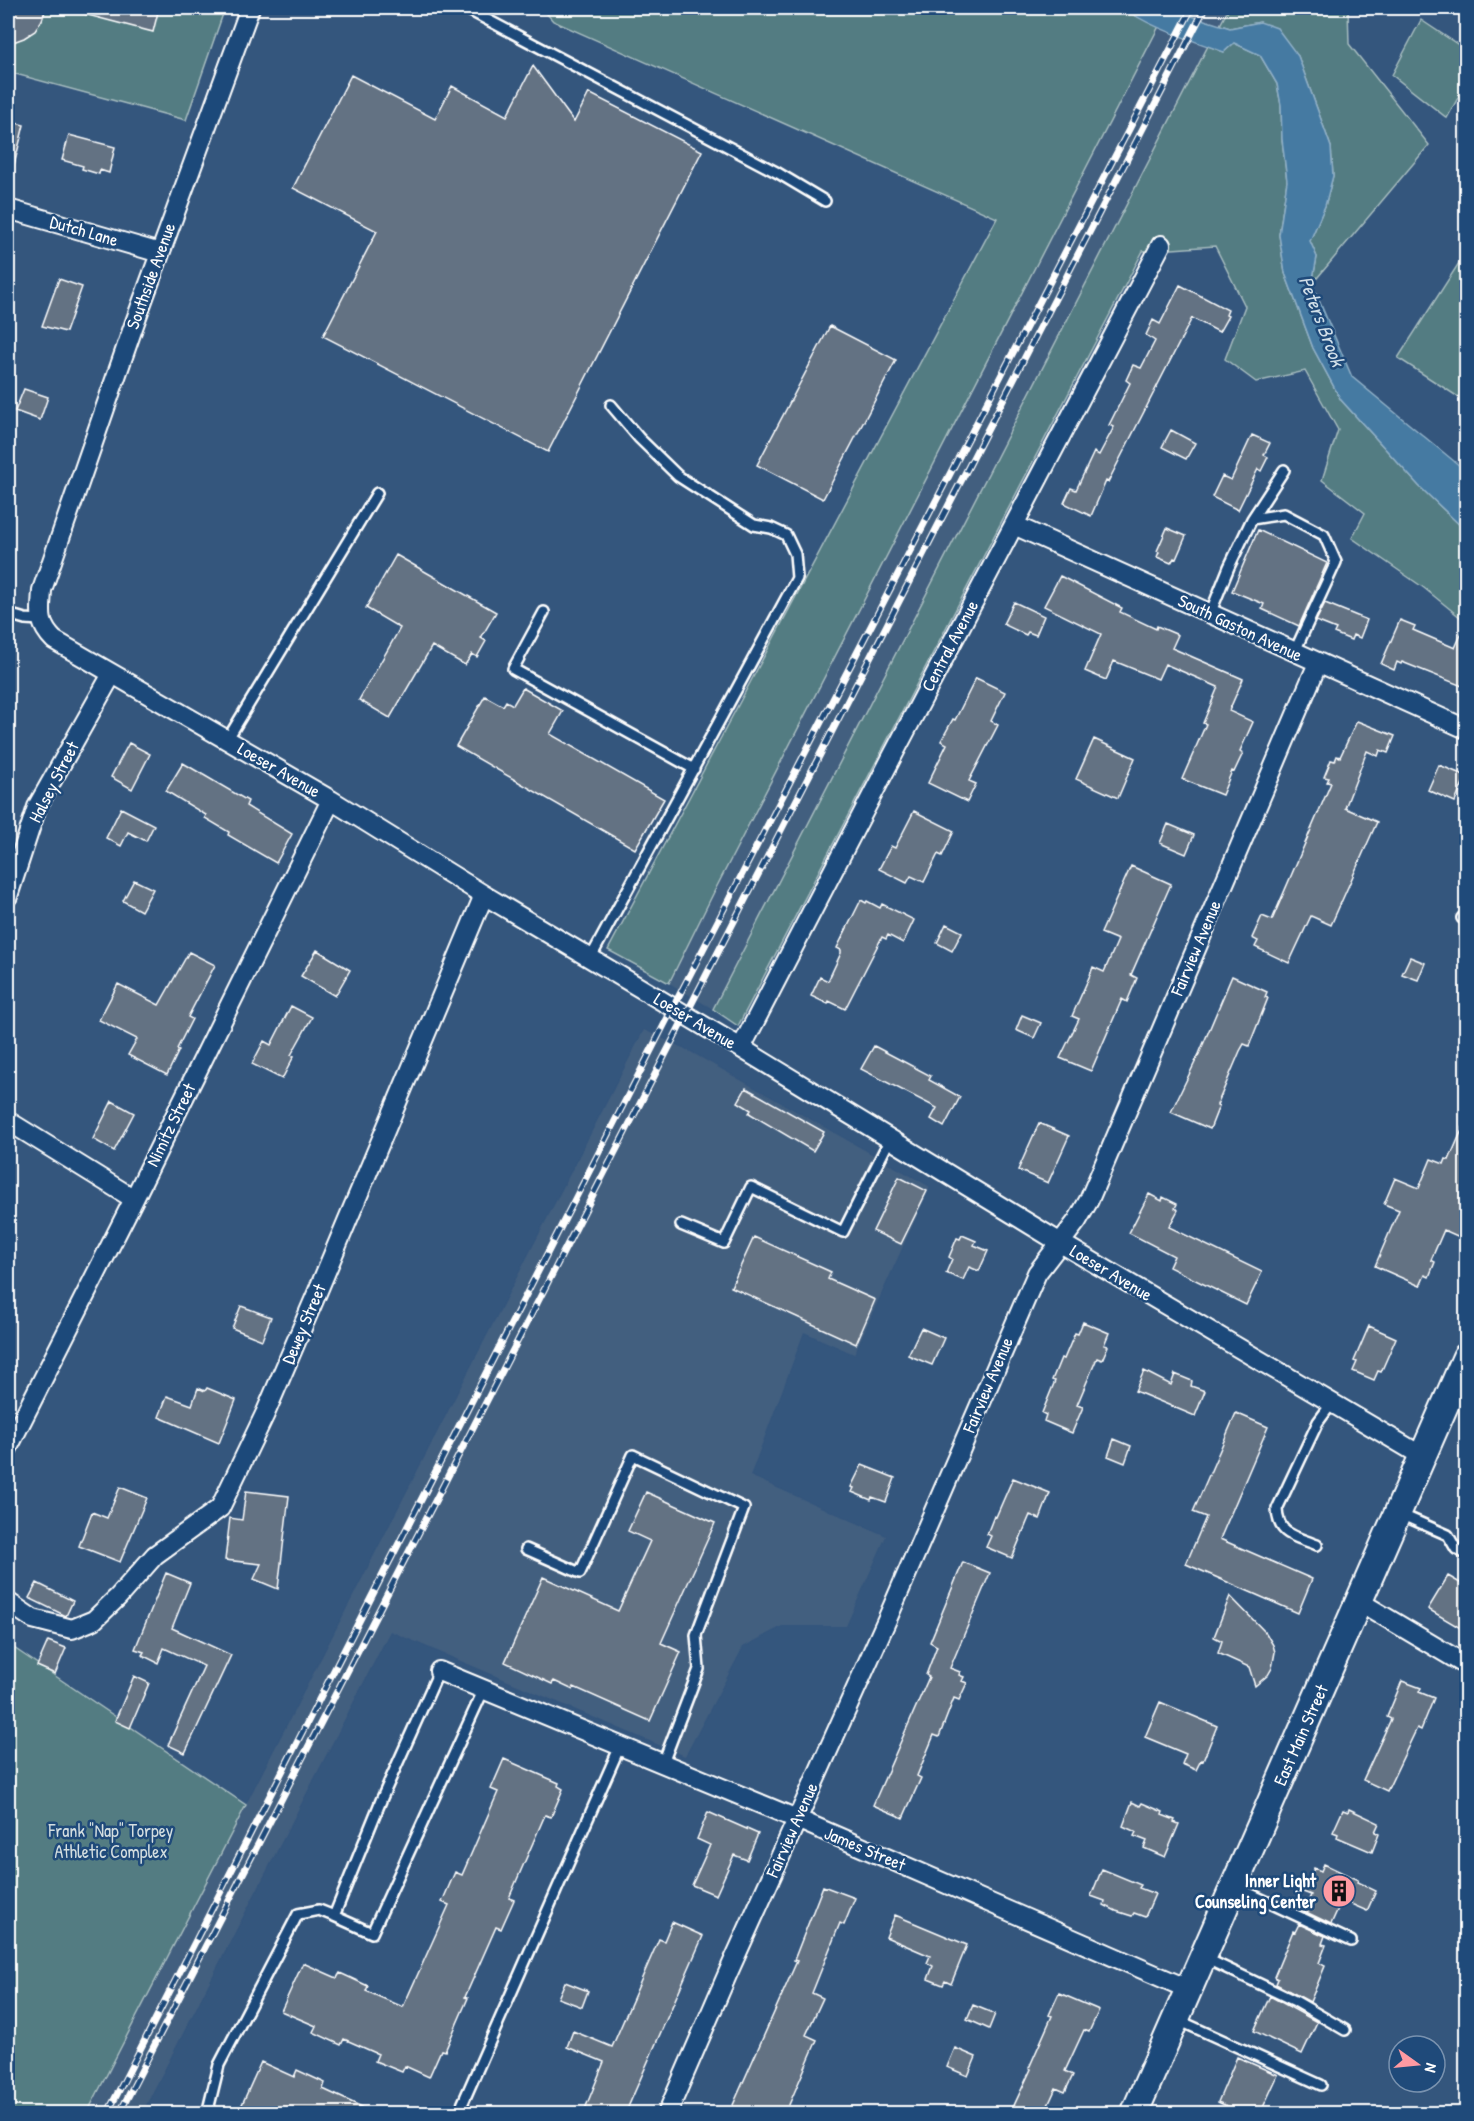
<svg xmlns="http://www.w3.org/2000/svg" width="1474" height="2121" viewBox="0 0 1474 2121" font-family="'Patrick Hand',sans-serif">
  <rect width="100%" height="100%" fill="#34567d"/>
  <filter id="ink" filterUnits="userSpaceOnUse"><feTurbulence type="fractalNoise" baseFrequency=".0167" numOctaves="2"/><feDisplacementMap in="SourceGraphic" scale="12" xChannelSelector="R" yChannelSelector="G"/><feConvolveMatrix kernelMatrix="1 2 1 2 8 2 1 2 1" color-interpolation-filters="sRGB"/></filter>
  <g filter="url(#ink)">
    <!-- built -->
    <path fill="#425e7f" d="M1169 8H1229L713 1009 669 983 715 890Z
      M644 1030 689 1051 930 1187 854 1354 804 1332 750 1476 886 1536 846 1626H782L743 1647 685 1756 390 1631 142 2113 87 2114Z"/>
    <!-- green -->
    <path fill="#527b82" stroke="#a8bdc0" stroke-width="1.5" d="M8 8H225L186 120 8 72Z
      M542 8H1125L1132 14 1159 26 715 890 669 983 608 950 997 218 553 21Z
      M1229 8H1348L1349 44 1429 145 1312 284 1317 257 1310 241 1325 206 1333 176 1331 147 1298 56 1260 22 1230 28 1220 25Z
      M1421 20 1466 50V83L1447 118 1392 75Z
      M1234 43 1260 55 1277 84 1281 105 1282 139 1287 181 1279 235 1285 273 1313 348 1341 400 1419 486 1466 531V622L1424 588 1352 538 1365 513 1322 480 1338 430 1305 371 1256 382 1225 359 1245 306 1215 246 1143 251 738 1026 713 1009 1208 46 1224 52Z
      M1466 252V402L1398 358Z
      M8 1644 246 1805 87 2113H8Z"/>
    <!-- water -->
    <path fill="#457aa2" stroke="#8fafc7" stroke-width="1.5" d="M1125 8H1166L1230 28 1260 22 1277 28 1298 56 1331 147 1333 176 1325 206 1310 241 1317 257 1312 284 1352 377 1466 471V531L1419 486 1341 400 1313 348 1285 273 1279 235 1287 181 1282 139 1281 105 1277 84 1260 55 1234 43 1224 52C1196 41 1146 27 1125 8Z"/>
    <!-- building -->
    <path fill="#647283" stroke="#fff" stroke-width="1.5" d="M8 8H46L42 20 35 31 24 38 8 44Z
      M81 8H159L153 32 80 13Z
      M533 66 574 122 589 93 702 151 548 452 323 336 377 231 293 188 351 75 435 119 452 86 507 116Z
      M8 121 24 125 13 169 8 168Z
      M69 135 115 147 109 173 100 170 99 174 82 169 83 166 62 160Z
      M59 279 82 287 66 332 42 326Z
      M1180 285 1228 310 1226 315 1228 316 1219 332 1192 318 1108 482 1106 481 1091 516 1064 503 1071 488 1076 490 1094 452 1099 455 1114 427 1109 425 1130 383 1126 380 1133 365 1141 368 1155 341 1146 335 1153 320 1160 324Z
      M830 326 896 360 823 499 757 465Z
      M24 389 48 397 40 420 15 411Z
      M1171 430 1195 443 1186 459 1162 447Z
      M1252 435 1270 443 1264 455 1268 457 1261 471 1258 469 1238 510 1212 497 1222 476 1231 480Z
      M1167 528 1186 536 1176 559 1174 558 1171 563 1157 557 1159 552 1157 551Z
      M1258 530 1327 563 1299 626 1262 609 1264 604 1232 591Z
      M396 555 496 612 481 638 486 641 477 657 472 654 465 665 432 646 390 718 359 700 400 628 366 608Z
      M1060 576 1122 608 1120 612 1156 629 1157 626 1178 635 1172 648 1243 679 1229 711 1253 722 1240 751 1243 753 1234 772 1232 771 1222 795 1182 779 1206 724 1203 723 1218 687 1165 664 1158 679 1114 661 1106 680 1085 671 1101 634 1044 606Z
      M1014 602 1044 616 1036 635 1028 632 1026 635 1003 624Z
      M1325 603 1367 620 1360 638 1353 635 1351 640 1334 633 1336 629 1316 621Z
      M1400 620 1415 626 1413 630 1455 648 1467 621V688L1402 662 1401 664 1397 662 1394 670 1381 664Z
      M976 678 1005 692 991 721 998 725 969 781 976 784 967 802 928 783 947 744 941 741 953 719 955 720Z
      M523 688 563 711 550 734 664 799 635 849 456 746 485 696 503 706 506 701 513 705Z
      M1357 721 1395 736 1388 753 1380 750 1378 756 1367 751 1345 808 1377 822 1331 925 1311 916 1289 963 1255 947 1258 941 1252 938 1262 916 1272 920 1331 783 1327 782 1329 778 1324 777 1331 760 1335 761 1337 756 1340 757Z
      M1094 739 1135 758 1118 798 1076 779Z
      M129 743 150 754 132 789 111 777Z
      M183 763 248 801 246 806 292 834 276 863 228 835 229 832 205 818 206 815 166 791Z
      M1439 765 1466 776 1455 802 1428 790Z
      M121 808 154 825 146 841 128 832 121 846 106 838Z
      M914 811 954 831 942 856 938 854 924 882 911 876 907 883 879 869 891 846 895 848Z
      M1168 824 1194 835 1186 854 1160 843Z
      M1131 866 1171 884 1131 975 1137 978 1127 1002 1122 999 1091 1071 1060 1058 1079 1019 1072 1016 1090 975 1093 967 1104 972 1118 940 1101 933Z
      M134 880 153 889 141 911 123 901Z
      M861 900 866 903 867 901 880 908 882 904 914 920 903 943 888 935 886 939 882 937 845 1009 829 1001 828 1004 811 996 820 977 828 981 841 953V950L837 948Z
      M946 924 962 932 952 951 937 943Z
      M317 950 350 970 335 996 301 976Z
      M189 952 215 965 188 1017 192 1019 177 1049 179 1050 167 1075 128 1055 137 1039 99 1020 118 984 159 1005Z
      M1410 957 1425 963 1418 980 1402 974Z
      M1232 976 1267 992 1265 997 1268 998 1249 1046 1244 1044 1240 1051 1217 1105 1219 1106 1210 1129 1171 1112 1199 1054Z
      M291 1006 312 1017 291 1055 294 1056 282 1079 252 1064 264 1041 271 1045Z
      M1022 1015 1041 1023 1034 1038 1016 1030Z
      M874 1046 931 1076 929 1080 960 1097 944 1127 931 1119 937 1108 861 1069Z
      M746 1088 824 1132 813 1151 749 1113 751 1110 738 1102Z
      M112 1101 134 1113 114 1151 93 1139Z
      M1467 1118V1227L1462 1238 1444 1230 1431 1260 1435 1262 1429 1277 1425 1275 1420 1286 1375 1266 1399 1210 1384 1204 1395 1178 1419 1188 1431 1159 1444 1164 1446 1159 1449 1160Z
      M1039 1123 1069 1136 1048 1183 1018 1170Z
      M899 1177 927 1191 901 1244 873 1231Z
      M1149 1194 1162 1201 1163 1197 1177 1204 1175 1208 1178 1210 1169 1227 1262 1272 1246 1305 1169 1267 1174 1256 1129 1233Z
      M962 1235 976 1241 974 1245 988 1251 979 1271 969 1267 963 1280 946 1273 952 1259 949 1257 957 1238 960 1239Z
      M754 1237 831 1272 828 1279 875 1300 856 1344 731 1287Z
      M241 1306 271 1317 262 1340 232 1328Z
      M1083 1322 1109 1333 1104 1345 1108 1346 1102 1360 1097 1358 1077 1405 1083 1407 1072 1433 1044 1421 1046 1415 1042 1413 1055 1381 1052 1380 1061 1358 1064 1359 1075 1333 1078 1334Z
      M1369 1326 1396 1338 1381 1372 1378 1371 1374 1380 1353 1371 1357 1362 1354 1361Z
      M921 1328 944 1338 932 1365 908 1355Z
      M1144 1371 1171 1385 1175 1374 1192 1381 1191 1386 1205 1391 1195 1416 1135 1391Z
      M198 1388 205 1391 207 1388 236 1400 219 1443 159 1417 167 1396 192 1405Z
      M1236 1413 1268 1427 1220 1539 1312 1579 1298 1613 1186 1564 1206 1517 1193 1512Z
      M1114 1439 1131 1446 1125 1463 1108 1456Z
      M862 1465 895 1478 886 1502 872 1497 871 1500 852 1492 854 1488 851 1487Z
      M1013 1478 1050 1493 1040 1519 1030 1515 1012 1558 986 1547 991 1536 987 1534 994 1516 996 1517Z
      M120 1487 147 1498 120 1562 79 1546 92 1512 107 1518Z
      M246 1491 289 1496 278 1589 254 1579 261 1564 225 1560 230 1518 242 1520Z
      M646 1492 715 1523 661 1643 681 1652 650 1721 574 1687 573 1690 554 1681 552 1684 505 1662 543 1577 618 1611 650 1541 628 1531Z
      M963 1562 990 1573 950 1668 960 1672 959 1675 964 1677 962 1681 967 1683 959 1700 954 1698 939 1737 934 1735 917 1776 921 1778 903 1818 873 1805 929 1677 926 1675 937 1646 930 1642Z
      M166 1573 190 1583 172 1628 231 1655 185 1753 168 1745 204 1666 164 1648 158 1663 142 1655 144 1652 135 1649Z
      M1448 1576 1467 1587V1632L1428 1609Z
      M37 1583 73 1601 66 1616 29 1598Z
      M1230 1596 1266 1633 1273 1645 1275 1652 1272 1668 1268 1675 1255 1686 1249 1667 1218 1653 1222 1641 1214 1637Z
      M48 1641 66 1648 55 1674 37 1666Z
      M134 1676 149 1683 130 1728 115 1721Z
      M1402 1681 1421 1688 1419 1692 1434 1698 1421 1730 1417 1728 1387 1791 1363 1780 1391 1719 1387 1717Z
      M1160 1702 1217 1726 1203 1761 1201 1760 1196 1770 1182 1764 1186 1754 1145 1737Z
      M504 1759 559 1783 558 1786 563 1789 551 1817 545 1815 509 1898 514 1900 501 1929 496 1927 465 1997 468 1998 445 2051 441 2050 429 2077 405 2066 402 2072 375 2061 378 2054 344 2039 341 2045 313 2032 316 2026 281 2011 303 1963 337 1978 340 1973 368 1986 366 1991 403 2007 449 1905 442 1902 455 1872 462 1875 498 1792 491 1789Z
      M1132 1802 1140 1806 1142 1803 1163 1812 1162 1815 1175 1820 1174 1822 1179 1824 1165 1857 1144 1848 1147 1841 1134 1836 1136 1832 1123 1826Z
      M1349 1809 1379 1823 1375 1832 1379 1834 1372 1852 1337 1837 1338 1834 1333 1832 1343 1810 1348 1812Z
      M708 1812 758 1834 747 1860 734 1855 716 1895 692 1885 710 1845 697 1839Z
      M1324 1864 1358 1880 1357 1882 1376 1891 1367 1911 1342 1900 1331 1924 1304 1911 1311 1895 1303 1892 1314 1868 1321 1871Z
      M1102 1869 1141 1885 1139 1888 1155 1894 1145 1917 1134 1913 1132 1916 1116 1911 1104 1905 1105 1901 1091 1896Z
      M823 1886 855 1898 844 1925 840 1923 812 1993 823 1998 806 2035 817 2040 785 2114H729L797 1961 794 1960Z
      M895 1915 967 1945 951 1984 945 1981 943 1985 928 1979 933 1966 927 1963 930 1956 886 1937Z
      M672 1922 703 1936 625 2114H583L604 2062 567 2047 573 2031 612 2047 659 1939 664 1941Z
      M1299 1924 1325 1936 1322 1944 1326 1945 1319 1963 1325 1966 1310 2002 1276 1984 1278 1979 1274 1977 1293 1931 1295 1932Z
      M565 1982 588 1991 582 2007 558 1998Z
      M1059 1993 1099 2010 1089 2032 1084 2030 1065 2071 1073 2075 1065 2092 1056 2088 1044 2114H1010L1031 2069 1029 2068 1052 2016 1049 2015Z
      M1270 1996 1317 2022 1302 2054 1254 2031Z
      M973 2005 995 2014 989 2029 967 2019Z
      M955 2048 976 2057 968 2076 947 2067Z
      M1237 2057 1278 2075 1260 2114H1244L1218 2102Z
      M261 2062 294 2077 297 2070 325 2083 323 2089 377 2114H251L240 2109Z"/>
    <g fill="none" stroke-linecap="round" stroke-linejoin="round">
      <defs>
        <path id="lane" d="M465 8 778 173 825 201
          M1252 519 1284 470
          M544 612 513 669 694 769
          M8 614 25 619 40 620
          M1210 614 1229 567 1252 519 1284 514 1324 535 1336 562 1294 653
          M227 740 377 493
          M1462 918 1466 920
          M590 959 797 578 795 554 786 535 771 528 754 525 678 476 639 438 611 405
          M681 1225 724 1243 751 1187 843 1232 890 1139
          M1400 1514 1448 1535 1456 1549 1466 1554
          M1317 1545C1295 1536 1278 1536 1277 1509L1318 1422 1332 1403
          M526 1549 580 1573 633 1455 744 1508 696 1635 699 1669 663 1763
          M1236 1887 1351 1941
          M334 1916 372 1933 484 1689
          M1205 1958 1295 2001 1345 2030
          M1178 2020 1321 2085
          M207 2114 219 2065 298 1914 319 1910 334 1916 382 1798 439 1671
          M458 2114 620 1746"/>
        <path id="street" d="M250 8 135 322 42 590C41 612 37 623 54 640L331 800 484 895 741 1048 1059 1242 1422 1456
          M8 209 160 253
          M1014 525 1466 729
          M8 896 37 807 112 674
          M741 1048 893 755 1161 245
          M8 1121 134 1199
          M8 1448 134 1199 331 800
          M8 1602 33 1619 72 1629 94 1620 118 1597 155 1555 220 1508 265 1414 317 1293 484 895
          M1360 1602 1466 1665
          M439 1671 797 1819 1188 1989
          M667 2114 728 1973 889 1615 1037 1273 1077 1221 1089 1200 1318 663"/>
        <path id="secondary" d="M1134 2114 1466 1357"/>
      </defs>
      <!-- lane casing -->
      <use href="#lane" stroke="#fff" stroke-width="14"/>
      <!-- street casing -->
      <use href="#street" stroke="#fff" stroke-width="22"/>
      <!-- secondary casing -->
      <use href="#secondary" stroke="#fff" stroke-width="30"/>
      <!-- lane -->
      <use href="#lane" stroke="#1f4a7a" stroke-width="9"/>
      <!-- street -->
      <use href="#street" stroke="#1f4a7a" stroke-width="18"/>
      <!-- secondary -->
      <use href="#secondary" stroke="#1f4a7a" stroke-width="26"/>
      <defs>
        <path id="rail" d="M107 2114 684 986 1192 8
          M119 2114 1205 8"/>
      </defs>
      <!-- rail casing -->
      <use href="#rail" stroke="#fff" stroke-width="7"/>
      <!-- rail -->
      <use href="#rail" stroke="#1f4a7a" stroke-width="4.5" stroke-dasharray="14" stroke-linecap="butt"/>
    </g>
  </g>
  <!-- icons -->
  <defs>
    <symbol id="building-disc" viewBox="-11 -11 22 22"><circle r="9.5" fill="#ff9aa2" stroke="#1f4a7a"/><path d="M-4-6H4V6H1V3H-1V6H-4ZM-2.5-4.3h1.7v1.8h-1.7ZM.8-4.3h1.7v1.8H.8ZM-2.5-1h1.7V.8h-1.7ZM.8-1h1.7V.8H.8Z" fill="#111"/></symbol>
  </defs>
  <g fill-rule="evenodd">
    <use href="#building-disc" x="1320" y="1872" width="38" height="38"/>
  </g>
  <g text-anchor="middle" stroke-width="5" stroke-linejoin="round" paint-order="stroke">
    <!-- street labels -->
    <g font-size="18" fill="#fff" stroke="#1f4a7a">
      <text transform="translate(84 231) rotate(16)" y="6">Dutch Lane</text>
      <text transform="translate(151 276) rotate(-70)" y="6">Southside Avenue</text>
      <text transform="translate(1240 628) rotate(25)" y="6">South Gaston Avenue</text>
      <text transform="translate(950 646) rotate(-62)" y="6">Central Avenue</text>
      <text transform="translate(279 770) rotate(30)" y="6">Loeser Avenue</text>
      <text transform="translate(54 782) rotate(-63)" y="6">Halsey Street</text>
      <text transform="translate(1196 948) rotate(-67)" y="6">Fairview Avenue</text>
      <text transform="translate(695 1021) rotate(31)" y="6">Loeser Avenue</text>
      <text transform="translate(171 1125) rotate(-64)" y="6">Nimitz Street</text>
      <text transform="translate(1111 1273) rotate(31)" y="6">Loeser Avenue</text>
      <text transform="translate(304 1324) rotate(-67)" y="6">Dewey Street</text>
      <text transform="translate(988 1385) rotate(-67)" y="6">Fairview Avenue</text>
      <text transform="translate(1301 1735) rotate(-66)" y="6">East Main Street</text>
      <text transform="translate(792 1830) rotate(-66)" y="6">Fairview Avenue</text>
      <text transform="translate(865 1849) rotate(23)" y="6">James Street</text>
    </g>
    <!-- park labels -->
    <g font-size="18" fill="#d4dee0" stroke="#1f4a7a">
      <text x="111" y="1837">Frank "Nap" Torpey<tspan x="111" dy="21">Athletic Complex</tspan></text>
    </g>
    <!-- poi labels -->
    <g font-size="18" font-weight="bold" fill="#fff" stroke="#1f4a7a" text-anchor="end">
      <text x="1316" y="1887">Inner Light<tspan x="1316" dy="21">Counseling Center</tspan></text>
    </g>
    <!-- water labels -->
    <g font-size="20" font-style="italic" fill="#d0dee8" stroke="#1f4a7a">
      <text transform="translate(1322 321) rotate(69)" y="7">Peters Brook</text>
    </g>
  </g>
  <!-- margin -->
  <rect width="1474" height="2121" fill="none" stroke="#1f4a7a" stroke-width="30"/>
  <rect x="15" y="15" width="1444" height="2091" fill="none" stroke="#fff" stroke-width="2" filter="url(#ink)"/>
  <!-- north arrow -->
  <g transform="translate(1417 2064) rotate(105)"><circle r="28" fill="#1f4a7a" stroke="#7992af" stroke-width="1.5"/>
  <path d="M0-4.5L10 22L0 15L-10 22Z" fill="#ff9aa2"/>
  <text y="-9" font-size="16" font-weight="bold" text-anchor="middle" fill="#ffffff">N</text>
  </g>
</svg>
